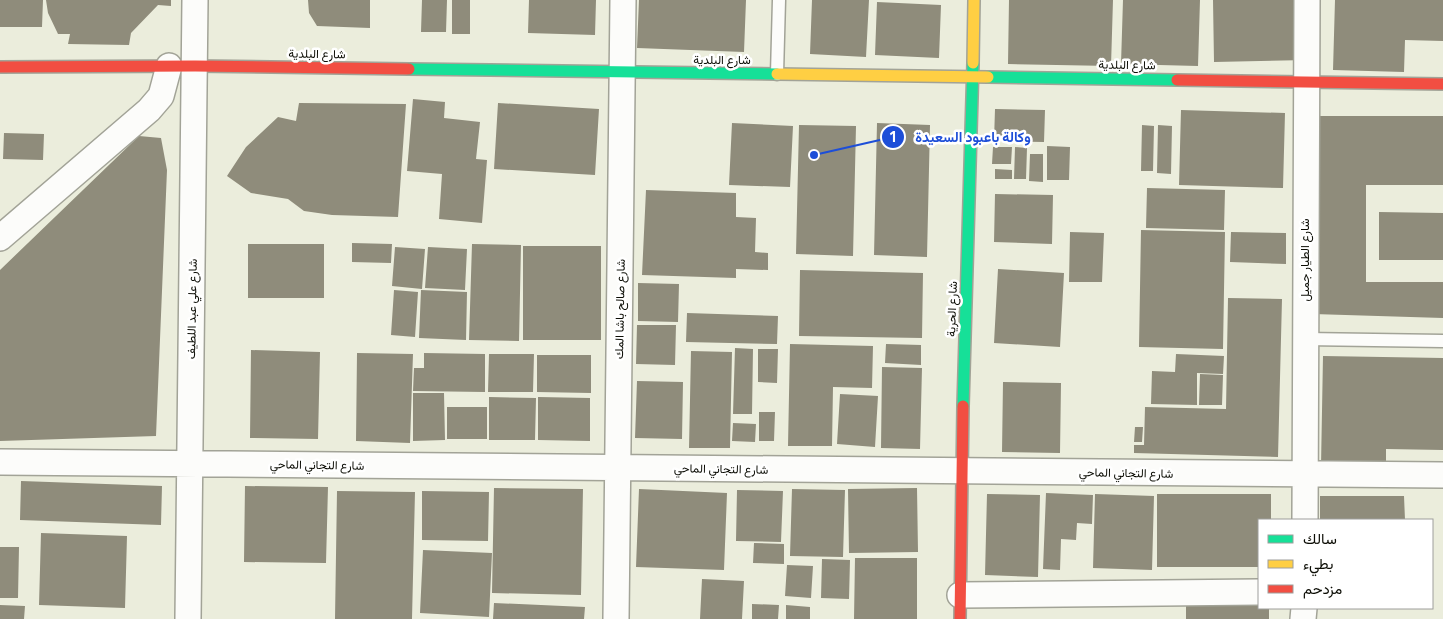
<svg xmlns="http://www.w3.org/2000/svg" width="1443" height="619" viewBox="0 0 1443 619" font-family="'Titillium Web',Vazirmatn,sans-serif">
  <rect width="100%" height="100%" fill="#ebeddc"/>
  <!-- building -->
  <path fill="#8f8c7b" d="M0 0H43L42 27H0Z
    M46 0H171V6L158 5 131 33 129 45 68 44 70 34H58L48 13Z
    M308 0H370V28L317 26 309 13Z
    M422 0H447L446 32H421Z
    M452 0H470V34H452Z
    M529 0H596L595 35 528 33Z
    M639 0H746L744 52 637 48Z
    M812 0H869L866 57 810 54Z
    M1009 0H1113L1111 66 1008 64Z
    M1123 0H1200L1198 66 1121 64Z
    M1213 0H1305L1307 60 1214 62Z
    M1335 0H1443V41L1405 40 1404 72 1333 70Z
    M877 2 941 5 939 58 875 55Z
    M413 99 445 102 444 118 480 122 476 159 487 160 482 223 439 219 442 174 407 171Z
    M299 103 406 104 398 217 332 215 304 211 288 199 251 193 227 176 246 147 278 117 296 121Z
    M498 103 599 109 595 175 494 169Z
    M995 109 1045 110 1044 142 994 141Z
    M1181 110 1285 113 1283 188 1179 185Z
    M1312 116H1443V185H1366V282H1443V318L1313 314Z
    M732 123 793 126 790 187 729 185Z
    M877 123 930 125 927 257 874 255Z
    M799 125 856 126 853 256 796 254Z
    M1142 125 1154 126 1153 171H1141Z
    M1158 125 1172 126 1171 174 1157 173Z
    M4 133 44 134 43 160 3 159Z
    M139 136 161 138 167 170 156 436 0 441V270Z
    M1047 146 1070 147 1069 180H1047Z
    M993 147H1012L1011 164H992Z
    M1015 147 1027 148 1026 179H1014Z
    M1030 154H1043V182L1029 181Z
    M995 169 1012 170V179H995Z
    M1147 188 1225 190 1224 230 1146 228Z
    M646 190 736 193V217L756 218 755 252 768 253V270L736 269V278L642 275Z
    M995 194 1053 195 1052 244 994 242Z
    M1379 212 1443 213V260H1379Z
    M1141 230 1225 232 1223 349 1139 347Z
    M1070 232 1104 233 1102 282H1069Z
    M1231 232 1286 233V264L1230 262Z
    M352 243 392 244 391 263 352 262Z
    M248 244H324V298H248Z
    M472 244 521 245 519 341 469 340Z
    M523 246H601V340H523Z
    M395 247 425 249 422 289 392 286Z
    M428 247 467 249 465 290 425 288Z
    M998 269 1064 273 1060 347 994 343Z
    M800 270 923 273 922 338 799 336Z
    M638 283 679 284 678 322 638 321Z
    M394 290 418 292 415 337 391 335Z
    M421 290 467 292 466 340 419 338Z
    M1228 298 1282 299 1278 457 1134 453V445H1144L1145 407 1226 409Z
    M687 313 778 316 777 344 686 342Z
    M637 325H676L675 365 636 364Z
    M790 344 873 346 872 388 833 387 832 446H788Z
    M886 344 921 345V365L885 363Z
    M735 348 753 349 752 414H733Z
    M758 349H778L777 383 758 382Z
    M251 350 320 352 318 439 250 438Z
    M691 351 732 352 730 448H689Z
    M357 353 413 354 410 443 356 441Z
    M424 353 485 354V392L413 391 414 368H424Z
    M489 354H534L533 392H488Z
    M1176 354 1224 356 1223 374 1197 373V405L1151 404 1152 371 1175 372Z
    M537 355H591V393L537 392Z
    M1323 356 1443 358V450L1386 449V467L1321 466Z
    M882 367 922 368 920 449 881 448Z
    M1200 374 1223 375 1222 405H1199Z
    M637 381 683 382 682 439 635 438Z
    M1003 382 1061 383 1060 453 1002 452Z
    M413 393H444L445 440 413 441Z
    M840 394 878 396 875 447 837 444Z
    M489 397 536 398 535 440H489Z
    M538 397 590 398V441L538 440Z
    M447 407H487V439H447Z
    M759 412H775L774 441H759Z
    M733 423 756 424 755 442 732 441Z
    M1135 427H1143L1142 442H1134Z
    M21 481 162 486 161 525 20 520Z
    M245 486 328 487 326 563 244 562Z
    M494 488 583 489 581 595 492 593Z
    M917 488 918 552 849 553 848 489Z
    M639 489 727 493 724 570 636 567Z
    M792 489 845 490 843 557 790 556Z
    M737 490 783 491 781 542 736 541Z
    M337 491 415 492 412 619H335Z
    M422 491 489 492 488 541 422 540Z
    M1046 493 1093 495 1092 524 1077 523 1076 540 1061 539 1060 570 1043 569Z
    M987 494 1040 495 1038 577 985 575Z
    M1095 494 1154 496 1152 570 1093 568Z
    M1157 494H1271V520H1259V567H1157Z
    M1320 496H1404L1405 520H1320Z
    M41 533 127 536 125 608 39 605Z
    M754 543 784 544V564L753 563Z
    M0 547H19L18 598H0Z
    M423 550 492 553 489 617 420 613Z
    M855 558H917V619H854Z
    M822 559 850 560 849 599 821 598Z
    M787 565 813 566 811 598 785 596Z
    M702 579 744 581 742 619H700Z
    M494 603 585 607 584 619H493Z
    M1186 603 1259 604V608H1269V619H1186Z
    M752 604 779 605 778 619H752Z
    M0 605 25 606 24 619H0Z
    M786 605 810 607V619H786Z"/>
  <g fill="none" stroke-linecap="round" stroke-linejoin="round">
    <defs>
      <path id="lane" d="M777 74 779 0
        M1305 339 1443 341"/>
      <path id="street" d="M0 238 149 110 161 96 169 66
        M0 462 1443 475
        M1305 520 1307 0
        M960 595 1259 592
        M188 619 195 0
        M616 619 623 0
        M1303 619 1304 608"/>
      <path id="fast" d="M409 69 777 74
        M988 77 1177 80
        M963 406 973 63"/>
      <path id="slow" d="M973 63 974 0
        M777 74 988 77"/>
      <path id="jam" d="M0 67 195 66 409 69
        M1177 80 1443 84
        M960 619 963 406"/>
    </defs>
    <!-- lane casing -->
    <use href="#lane" stroke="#a2a397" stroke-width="15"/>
    <!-- street casing -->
    <use href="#street" stroke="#a2a397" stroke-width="28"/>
    <!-- fast casing -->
    <use href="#fast" stroke="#a2a397" stroke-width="14"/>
    <!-- slow casing -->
    <use href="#slow" stroke="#a2a397" stroke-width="14"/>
    <!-- jam casing -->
    <use href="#jam" stroke="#a2a397" stroke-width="14"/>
    <!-- lane -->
    <use href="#lane" stroke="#fcfcfa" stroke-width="12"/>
    <!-- street -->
    <use href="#street" stroke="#fcfcfa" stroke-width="25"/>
    <!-- fast -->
    <use href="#fast" stroke="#16e098" stroke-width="11"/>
    <!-- slow -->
    <use href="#slow" stroke="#ffcf43" stroke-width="11"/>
    <!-- jam -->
    <use href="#jam" stroke="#f24e42" stroke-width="11"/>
  </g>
  <g text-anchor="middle" stroke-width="5" stroke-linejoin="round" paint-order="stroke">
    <!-- street labels -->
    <g font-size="12" fill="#0c0d05" stroke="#fff">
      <text transform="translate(317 54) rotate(1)" y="4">شارع البلدية</text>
      <text x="722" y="64">شارع البلدية</text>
      <text transform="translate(1127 65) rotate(1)" y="4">شارع البلدية</text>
      <text transform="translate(1305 260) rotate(-90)" y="4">شارع الطيار جميل</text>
      <text transform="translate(192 309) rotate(-89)" y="4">شارع علي عبد اللطيف</text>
      <text transform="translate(620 309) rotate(-89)" y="4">شارع صالح باشا المك</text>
      <text transform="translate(952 309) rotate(-88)" y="4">شارع الحرية</text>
      <text transform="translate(317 465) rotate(1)" y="4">شارع التجاني الماحي</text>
      <text transform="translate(721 469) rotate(1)" y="4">شارع التجاني الماحي</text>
      <text transform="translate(1126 473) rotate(1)" y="4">شارع التجاني الماحي</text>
    </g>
  </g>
  <!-- callouts -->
  <path fill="none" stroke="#1d4ed8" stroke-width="2" d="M814 155L893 137"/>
  <g fill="#1d4ed8" stroke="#fff" stroke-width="2">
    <circle cx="814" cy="155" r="5"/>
    <circle cx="893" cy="137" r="12"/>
  </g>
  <g font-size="15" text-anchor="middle" font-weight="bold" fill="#fff">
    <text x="893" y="142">1</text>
  </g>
  <g font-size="14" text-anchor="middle" font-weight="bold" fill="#1d4ed8" stroke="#fff" stroke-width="5" stroke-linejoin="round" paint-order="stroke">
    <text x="973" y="142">وكالة باعبود السعيدة</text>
  </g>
  <!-- legend -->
  <rect x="1258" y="519" width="175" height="90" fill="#ffffff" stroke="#9e9e9b"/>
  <rect x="1268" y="535" width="25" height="8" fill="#16e098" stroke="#9e9e9b"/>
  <text x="1303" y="544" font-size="15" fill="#0c0d05">سالك</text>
  <rect x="1268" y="560" width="25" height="8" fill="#ffcf43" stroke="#9e9e9b"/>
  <text x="1303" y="569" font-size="15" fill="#0c0d05">بطيء</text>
  <rect x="1268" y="585" width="25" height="8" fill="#f24e42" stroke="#9e9e9b"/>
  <text x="1303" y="594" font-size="15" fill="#0c0d05">مزدحم</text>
</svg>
